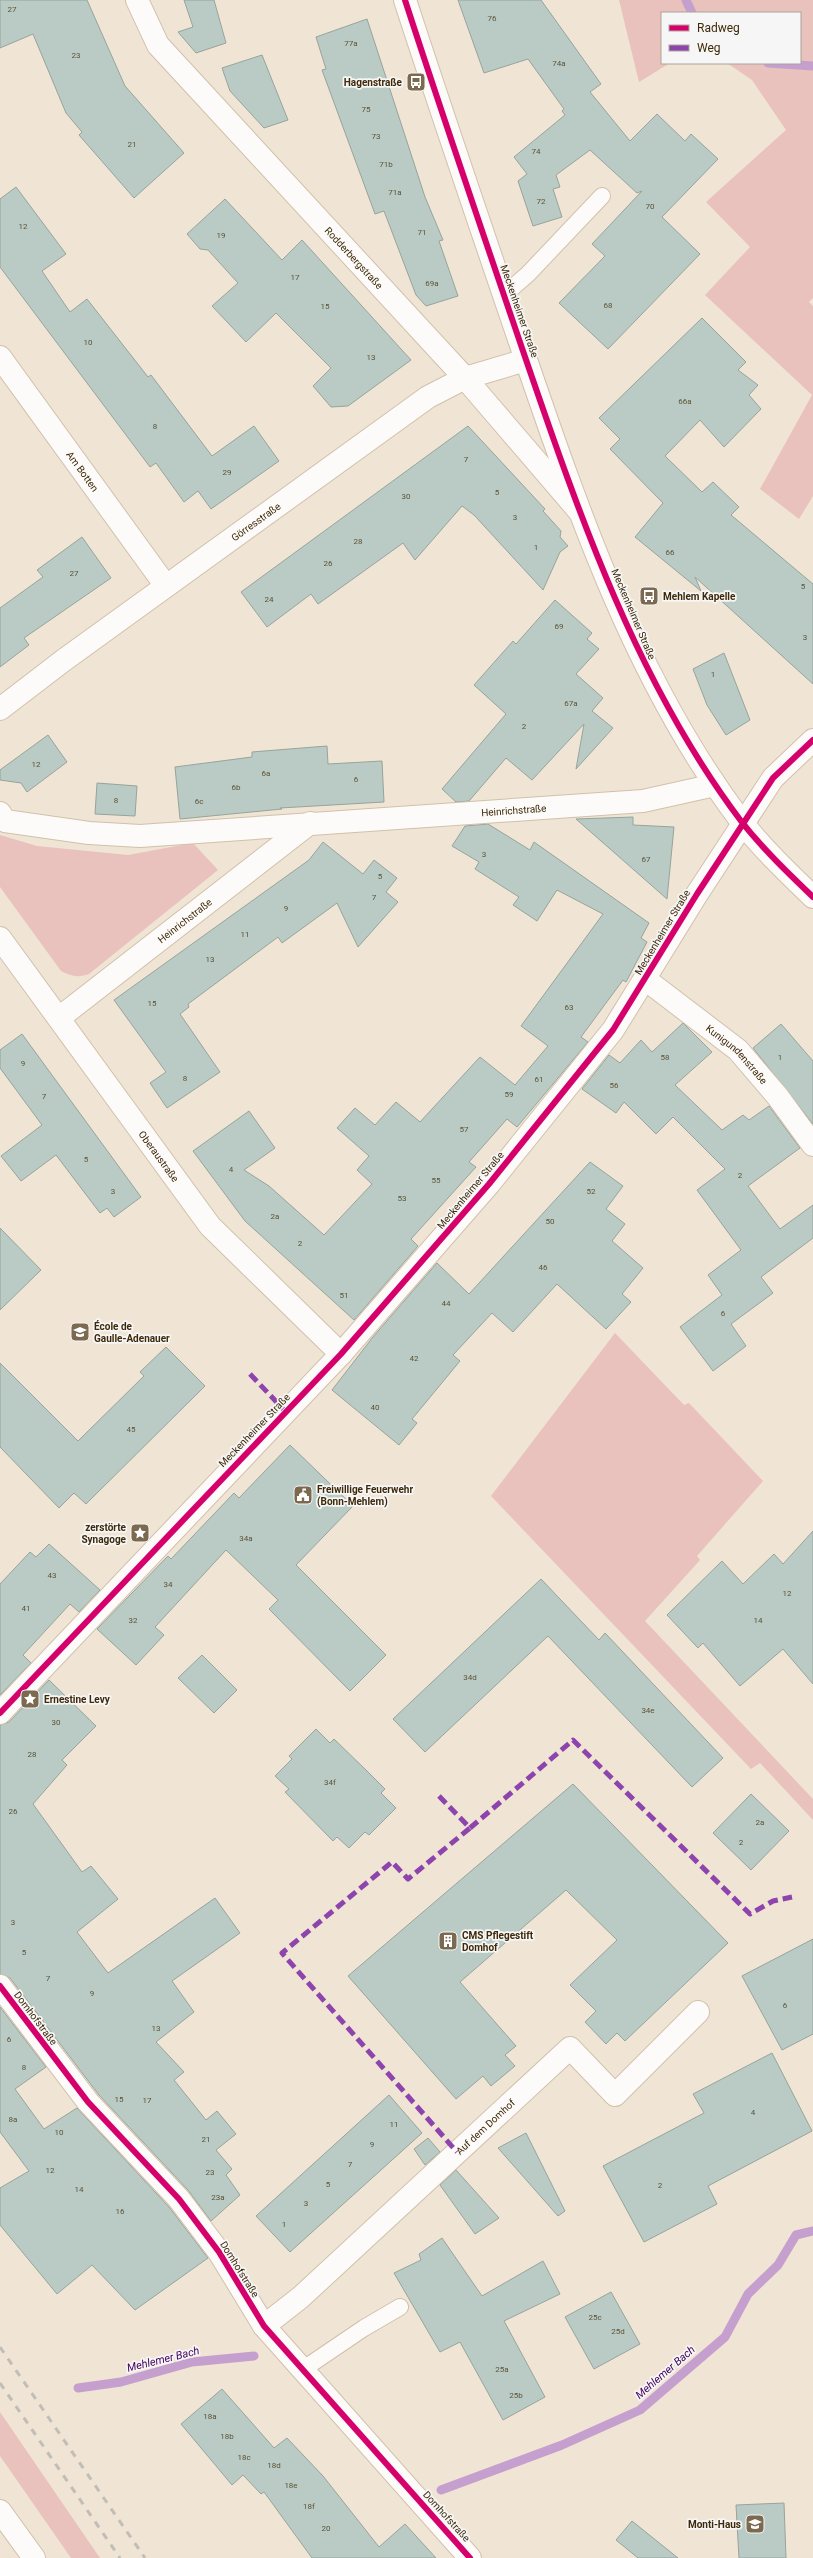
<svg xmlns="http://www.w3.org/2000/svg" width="813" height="2558" viewBox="0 0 813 2558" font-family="Roboto,sans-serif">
  <rect width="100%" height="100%" fill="#f0e4d4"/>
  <!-- green -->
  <path fill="#e9c2bd" d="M619 0H813V298L809 302 813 306V496L799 519 760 489 812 395 705 295 750 247 706 202 786 130 752 80 727 63H800V13H662V63H670L639 82Z
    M0 835 37 846 128 855 193 843 218 870 89 974C78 978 71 976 61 971L0 887Z
    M615 1333 684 1405 689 1403 763 1481 697 1556 700 1560 645 1621 813 1799V1820L760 1763 751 1769 491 1496Z
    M0 2412 100 2558H71L0 2456Z"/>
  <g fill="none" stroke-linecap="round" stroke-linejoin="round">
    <!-- stream -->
    <path stroke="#c59fce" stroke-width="9" d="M686 0 692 13
      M768 63 813 66
      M78 2388 121 2382 192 2362 254 2356
      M441 2490 562 2445 640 2410 725 2337 748 2294 778 2265 796 2235 813 2231"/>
  </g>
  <!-- building -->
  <path fill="#b9cbc4" stroke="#96a49c" d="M0 0H87L125 86 184 153 134 198 79 135 82 132 66 113 33 34 0 48Z
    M184 0H214L226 43 196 53 178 32 193 27Z
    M458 0H541L601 84 590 92 630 141 657 114 685 141 691 134 718 159 662 217 700 254 608 349 559 303 605 256 592 244 642 191 637 193 590 150 556 175 560 187 553 189 562 217 533 226 518 181 527 174 514 157 565 115 562 111 564 109 528 59 484 73Z
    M367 19 425 197 443 240 439 241 458 296 426 306 416 295 384 211 375 214 322 70 326 69 316 37Z
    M262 55 288 120 264 128 230 91 222 68Z
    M16 187 66 254 42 271 70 312 87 299 148 377 151 375 212 456 254 426 279 461 211 509 198 491 184 502 156 463 150 467 0 267V199Z
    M225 199 282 260 302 240 411 360 348 406 331 407 313 386 331 368 276 313 246 342 212 306 238 283 208 250 200 249 187 234Z
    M702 318 746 362 738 370 758 385 749 395 761 409 724 447 700 420 665 456 702 492 713 482 739 507 731 515 813 584V684L695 577 701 591 635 537 663 503 610 449 620 439 599 418Z
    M468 426 545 509 543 511 561 531 560 537 568 546 560 552 543 590 474 515 462 506 415 560 403 543 318 604 311 594 267 627 241 592Z
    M82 537 111 578 24 638 29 645 0 667V608L43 577 37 570Z
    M555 600 592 633 587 639 599 649 576 674 603 698 592 711 613 728 576 769 584 724 532 780 506 758 469 801 456 802 442 789 506 714 474 685 513 641 516 644Z
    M724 653 750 720 726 735 707 705 693 669Z
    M48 735 67 762 27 792 21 783 0 780V770Z
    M327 746 328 764 382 761 384 802 280 808 282 809 180 819 175 767 252 757V752Z
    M97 783 137 786 135 816 95 814Z
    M633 817V825L674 827 667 899 576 819Z
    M488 824 530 850 534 842 649 923 641 938 647 942 626 982 623 980 581 1037 588 1042 517 1127 507 1119 469 1162 476 1167 411 1239 418 1246 354 1320 245 1221 193 1151 249 1111 275 1148 244 1170 269 1186 324 1235 372 1184 357 1170 369 1156 337 1128 355 1108 375 1125 396 1102 420 1122 480 1057 515 1085 548 1046 521 1026 603 914 557 890 537 921 513 905 519 897 475 869 479 862 452 846 465 826Z
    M323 842 363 874 374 860 397 878 386 892 398 902 358 947 337 903 282 943 278 937 188 1004 189 1007 180 1014 220 1072 167 1108 150 1083 166 1072 114 1000 309 860Z
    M683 1023 712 1052 675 1085 722 1130 743 1115 749 1120 769 1106 800 1148 748 1186 780 1229 813 1205V1238L761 1277 773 1293 731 1324 746 1346 713 1371 680 1327 722 1295 708 1275 741 1250 697 1190 725 1169 673 1117 656 1134 624 1102 616 1113 582 1089 609 1055 620 1063 641 1040 652 1052Z
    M781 1024 813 1061V1124L753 1048Z
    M22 1034 141 1197 114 1217 107 1208 100 1213 56 1155 21 1181 1 1156 42 1125 0 1068V1050Z
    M590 1162 623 1186 606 1209 625 1224 612 1241 643 1268 622 1294 631 1302 606 1329 557 1284 513 1332 492 1313 453 1355 460 1361 412 1419 417 1423 399 1445 332 1390 373 1337 437 1263 469 1294Z
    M0 1228 41 1270 0 1310Z
    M166 1347 205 1386 86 1504 74 1493 59 1508 0 1447V1363L78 1441 144 1376 140 1372Z
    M290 1445 353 1506 296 1565 386 1655 350 1691 269 1609 278 1600 226 1550 155 1627 164 1635 136 1665 97 1629 168 1556 171 1559 234 1493 239 1498Z
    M813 1531V1684L783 1649 740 1686 703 1643 698 1648 667 1615 722 1561 743 1584 774 1554 783 1564Z
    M49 1544 100 1590 79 1612 70 1604 23 1655 31 1663 0 1695V1584L30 1552 36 1557Z
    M541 1579 599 1640 605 1633 723 1758 692 1787 548 1636 425 1752 393 1719Z
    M202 1655 237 1690 214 1713 178 1678Z
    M49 1680 96 1726 62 1760 67 1765 33 1804 82 1872 91 1866 118 1899 77 1932 108 1973 215 1898 240 1933 172 1981 194 2012 156 2042 184 2072 174 2080 206 2120 217 2111 236 2134 216 2150 232 2169 226 2175 240 2195 211 2221 188 2190 99 2095 10 1978 0 1974V1725L9 1722Z
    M316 1729 330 1743 334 1739 368 1772 385 1789 381 1793 396 1808 369 1835 365 1832 349 1848 337 1837 333 1841 285 1792 289 1789 275 1776 292 1759 289 1756Z
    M573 1784 728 1943 625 2041 617 2033 606 2044 585 2022 596 2011 570 1985 617 1940 566 1890 460 1982 516 2046 505 2055 515 2066 491 2086 483 2076 456 2099 348 1976Z
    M751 1794 789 1831 751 1870 713 1833Z
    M813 1939V2034L782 2050 742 1976Z
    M0 2007 46 2067 15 2089 44 2129 77 2108 169 2207 208 2258 135 2310 92 2265 57 2294 0 2225V2188L29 2171 0 2132Z
    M772 2053 812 2131 708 2186 717 2204 644 2242 603 2166 704 2113 693 2094Z
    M389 2095 422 2133 290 2252 256 2216Z
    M526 2133 565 2211 558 2216 498 2148Z
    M428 2138 440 2152 425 2165 414 2149Z
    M456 2170 499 2218 475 2234 440 2185Z
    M442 2238 482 2296 543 2261 560 2294 504 2321 545 2397 503 2420 460 2342 440 2352 394 2273 421 2260 419 2254Z
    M611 2292 640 2344 594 2369 565 2317Z
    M222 2389 274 2448 287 2438 323 2476 379 2547 405 2524 436 2558H312L264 2492 261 2494 243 2475 232 2485 181 2424Z
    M784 2503 786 2558H739L736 2505Z
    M632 2521 678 2558H638L616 2540Z"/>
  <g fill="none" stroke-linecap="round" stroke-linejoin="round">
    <defs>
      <path id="service" d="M504 295 528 274 602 196
        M302 2370 364 2328 400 2307"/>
      <g id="minor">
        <path id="s1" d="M137 0 158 45 465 378 579 511"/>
        <path id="s2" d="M0 357 166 586"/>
        <path id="s3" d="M0 709 64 660 428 397 465 378 526 360"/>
        <path id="s4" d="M0 813 5 821 89 833 140 836 643 801 715 785"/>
        <path id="s5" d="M0 938 210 1226 341 1354"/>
        <path id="s6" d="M645 979 738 1050 778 1097 813 1145"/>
        <path id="s7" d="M59 1018 310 823"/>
        <path d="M0 1713 341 1354 489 1184 613 1030 697 894 773 778 813 740"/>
        <path d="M0 1986 88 2102 179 2199 219 2252 264 2326 470 2558"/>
        <path id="s8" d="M264 2326 301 2297 570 2048 615 2095 698 2012"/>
      </g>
      <path id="tertiary" d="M405 0C443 117 483 234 523 351 579 514 636 682 741 821 762 848 788 873 813 897"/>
      <path id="primary" d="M0 2511 34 2558"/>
    </defs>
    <!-- service casing -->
    <use href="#service" stroke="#d1c1ab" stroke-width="18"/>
    <!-- minor casing -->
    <use href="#minor" stroke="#d1c1ab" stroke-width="24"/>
    <!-- tertiary casing -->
    <use href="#tertiary" stroke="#d1c1ab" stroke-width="24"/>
    <!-- primary casing -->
    <use href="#primary" stroke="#d1c1ab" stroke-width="24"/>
    <!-- service -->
    <use href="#service" stroke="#fdfbf9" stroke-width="16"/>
    <!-- minor -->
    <use href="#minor" stroke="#fdfbf9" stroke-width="22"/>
    <!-- tertiary -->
    <use href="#tertiary" stroke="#fdfbf9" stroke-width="22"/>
    <!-- primary -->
    <use href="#primary" stroke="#fdfbf9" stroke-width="22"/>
    <!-- rail -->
    <path stroke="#c1bdb7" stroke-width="3" stroke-dasharray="7 7" stroke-linecap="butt" d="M0 2347 145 2558
      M0 2383 120 2558"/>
    <!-- quiet -->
    <path stroke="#8e44ad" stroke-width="5" stroke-dasharray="10 5" stroke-linecap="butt" d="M250 1374 286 1412
      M439 1796 470 1828 408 1879 392 1862 282 1953 457 2152
      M470 1828 573 1740 750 1914 773 1901 792 1897"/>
    <defs>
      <path id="cycleway" d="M405 0C443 117 483 234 523 351 579 514 636 682 741 821 762 848 788 873 813 897
        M0 1713 341 1354 489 1184 613 1030 697 894 773 778 813 740
        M0 1986 88 2102 179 2199 219 2252 264 2326 470 2558"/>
    </defs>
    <!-- cycleway casing -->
    <use href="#cycleway" stroke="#f6f6f6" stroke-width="8"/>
    <!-- cycleway -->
    <use href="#cycleway" stroke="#d6006c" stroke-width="6"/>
  </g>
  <!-- icons -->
  <defs>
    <symbol id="bus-square" viewBox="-11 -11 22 22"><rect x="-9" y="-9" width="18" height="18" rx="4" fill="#7c6a50" stroke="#f6f6f6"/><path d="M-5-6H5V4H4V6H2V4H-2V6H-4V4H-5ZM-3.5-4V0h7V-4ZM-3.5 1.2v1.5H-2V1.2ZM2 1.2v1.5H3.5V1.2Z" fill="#fff"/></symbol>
    <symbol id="school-square" viewBox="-11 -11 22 22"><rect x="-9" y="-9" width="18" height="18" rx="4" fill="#7c6a50" stroke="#f6f6f6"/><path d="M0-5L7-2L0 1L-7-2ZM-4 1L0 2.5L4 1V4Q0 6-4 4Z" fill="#fff"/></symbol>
    <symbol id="civic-square" viewBox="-11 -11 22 22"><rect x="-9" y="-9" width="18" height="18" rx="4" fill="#7c6a50" stroke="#f6f6f6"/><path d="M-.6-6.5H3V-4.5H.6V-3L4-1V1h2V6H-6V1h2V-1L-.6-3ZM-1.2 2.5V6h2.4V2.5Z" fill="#fff"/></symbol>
    <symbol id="sight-square" viewBox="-11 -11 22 22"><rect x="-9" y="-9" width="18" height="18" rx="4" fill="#7c6a50" stroke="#f6f6f6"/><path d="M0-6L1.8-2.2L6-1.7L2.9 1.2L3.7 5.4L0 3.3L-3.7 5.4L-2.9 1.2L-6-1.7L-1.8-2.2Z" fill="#fff"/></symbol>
    <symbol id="building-square" viewBox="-11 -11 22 22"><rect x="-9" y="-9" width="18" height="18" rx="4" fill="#7c6a50" stroke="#f6f6f6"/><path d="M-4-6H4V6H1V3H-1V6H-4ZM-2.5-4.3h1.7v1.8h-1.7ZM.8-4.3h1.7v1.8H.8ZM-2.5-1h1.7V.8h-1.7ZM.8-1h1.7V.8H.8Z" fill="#fff"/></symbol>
  </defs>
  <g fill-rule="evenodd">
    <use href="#bus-square" x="405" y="71" width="22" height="22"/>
    <use href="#bus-square" x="638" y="585" width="22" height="22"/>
    <use href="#school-square" x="69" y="1321" width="22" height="22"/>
    <use href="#civic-square" x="292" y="1484" width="22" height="22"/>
    <use href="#sight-square" x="129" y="1522" width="22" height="22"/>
    <use href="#sight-square" x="19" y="1688" width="22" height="22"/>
    <use href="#building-square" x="437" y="1930" width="22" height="22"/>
    <use href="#school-square" x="744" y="2513" width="22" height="22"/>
  </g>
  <g text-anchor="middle" stroke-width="3.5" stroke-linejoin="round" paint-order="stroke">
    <!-- number labels -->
    <g font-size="8" fill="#5d5238">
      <text x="12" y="12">27</text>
      <text x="492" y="21">76</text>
      <text x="351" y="46">77a</text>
      <text x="76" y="58">23</text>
      <text x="559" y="66">74a</text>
      <text x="366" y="112">75</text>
      <text x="376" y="139">73</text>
      <text x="132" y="147">21</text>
      <text x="536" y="154">74</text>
      <text x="386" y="167">71b</text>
      <text x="395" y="195">71a</text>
      <text x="541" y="204">72</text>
      <text x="650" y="209">70</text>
      <text x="23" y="229">12</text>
      <text x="422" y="235">71</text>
      <text x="221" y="238">19</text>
      <text x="295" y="280">17</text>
      <text x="432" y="286">69a</text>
      <text x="608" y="308">68</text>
      <text x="325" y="309">15</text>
      <text x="88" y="345">10</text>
      <text x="371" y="360">13</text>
      <text x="685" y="404">66a</text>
      <text x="155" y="429">8</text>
      <text x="466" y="462">7</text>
      <text x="227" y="475">29</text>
      <text x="497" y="495">5</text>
      <text x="406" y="499">30</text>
      <text x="515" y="520">3</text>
      <text x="358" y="544">28</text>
      <text x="536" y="550">1</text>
      <text x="670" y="555">66</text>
      <text x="328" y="566">26</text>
      <text x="74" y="576">27</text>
      <text x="803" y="589">5</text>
      <text x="269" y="602">24</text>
      <text x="559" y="629">69</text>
      <text x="805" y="640">3</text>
      <text x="713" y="677">1</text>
      <text x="571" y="706">67a</text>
      <text x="524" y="729">2</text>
      <text x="36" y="767">12</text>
      <text x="266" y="776">6a</text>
      <text x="356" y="782">6</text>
      <text x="236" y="790">6b</text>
      <text x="116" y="803">8</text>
      <text x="199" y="804">6c</text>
      <text x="484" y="857">3</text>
      <text x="646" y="862">67</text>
      <text x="380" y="879">5</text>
      <text x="374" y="900">7</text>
      <text x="286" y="911">9</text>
      <text x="245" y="937">11</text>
      <text x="210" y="962">13</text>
      <text x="152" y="1006">15</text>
      <text x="569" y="1010">63</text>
      <text x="665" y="1060">58</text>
      <text x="780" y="1060">1</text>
      <text x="23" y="1066">9</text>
      <text x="185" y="1081">8</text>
      <text x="539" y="1082">61</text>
      <text x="614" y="1088">56</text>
      <text x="509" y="1097">59</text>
      <text x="44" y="1099">7</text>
      <text x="464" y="1132">57</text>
      <text x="86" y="1162">5</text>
      <text x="231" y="1172">4</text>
      <text x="740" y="1178">2</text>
      <text x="436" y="1183">55</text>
      <text x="113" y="1194">3</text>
      <text x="591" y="1194">52</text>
      <text x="402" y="1201">53</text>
      <text x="275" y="1219">2a</text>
      <text x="550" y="1224">50</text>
      <text x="300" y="1246">2</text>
      <text x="543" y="1270">46</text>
      <text x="344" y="1298">51</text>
      <text x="446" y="1306">44</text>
      <text x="723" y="1316">6</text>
      <text x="414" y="1361">42</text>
      <text x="375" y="1410">40</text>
      <text x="131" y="1432">45</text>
      <text x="246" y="1541">34a</text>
      <text x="52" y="1578">43</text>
      <text x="168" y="1587">34</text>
      <text x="787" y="1596">12</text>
      <text x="26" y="1611">41</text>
      <text x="133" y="1623">32</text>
      <text x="758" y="1623">14</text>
      <text x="470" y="1680">34d</text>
      <text x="648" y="1713">34e</text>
      <text x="56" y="1725">30</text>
      <text x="32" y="1757">28</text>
      <text x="330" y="1785">34f</text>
      <text x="13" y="1814">26</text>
      <text x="760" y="1825">2a</text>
      <text x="741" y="1845">2</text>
      <text x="13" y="1925">3</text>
      <text x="24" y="1955">5</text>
      <text x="48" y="1981">7</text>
      <text x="92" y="1996">9</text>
      <text x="785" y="2008">6</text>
      <text x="156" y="2031">13</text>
      <text x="9" y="2042">6</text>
      <text x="24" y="2070">8</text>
      <text x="119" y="2102">15</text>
      <text x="147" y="2103">17</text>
      <text x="753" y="2115">4</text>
      <text x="13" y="2122">8a</text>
      <text x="394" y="2127">11</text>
      <text x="59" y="2135">10</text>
      <text x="206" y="2142">21</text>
      <text x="372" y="2147">9</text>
      <text x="350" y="2167">7</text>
      <text x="50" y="2173">12</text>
      <text x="210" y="2175">23</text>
      <text x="328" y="2187">5</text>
      <text x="660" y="2188">2</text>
      <text x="79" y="2192">14</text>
      <text x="218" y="2200">23a</text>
      <text x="306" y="2206">3</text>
      <text x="120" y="2214">16</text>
      <text x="284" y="2227">1</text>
      <text x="595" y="2320">25c</text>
      <text x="618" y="2334">25d</text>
      <text x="502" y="2372">25a</text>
      <text x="516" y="2398">25b</text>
      <text x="210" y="2419">18a</text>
      <text x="227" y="2439">18b</text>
      <text x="244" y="2460">18c</text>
      <text x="274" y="2468">18d</text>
      <text x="291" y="2488">18e</text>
      <text x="309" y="2509">18f</text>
      <text x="326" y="2531">20</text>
    </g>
    <!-- poi labels -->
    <g font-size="10" font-weight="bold" fill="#3e2909" stroke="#f6f6f6" text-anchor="start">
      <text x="402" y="86" text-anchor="end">Hagenstraße</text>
      <text x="663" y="600">Mehlem Kapelle</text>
      <text x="94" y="1330">École de<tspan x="94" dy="12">Gaulle-Adenauer</tspan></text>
      <text x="317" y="1493">Freiwillige Feuerwehr<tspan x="317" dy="12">(Bonn-Mehlem)</tspan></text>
      <text x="126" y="1531" text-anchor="end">zerstörte<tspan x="126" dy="12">Synagoge</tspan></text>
      <text x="44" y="1703">Ernestine Levy</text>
      <text x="462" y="1939">CMS Pflegestift<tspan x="462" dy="12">Domhof</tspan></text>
      <text x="741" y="2528" text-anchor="end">Monti-Haus</text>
    </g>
    <!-- street labels -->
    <g font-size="10" fill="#3e2909" stroke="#f6f6f6">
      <text dy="4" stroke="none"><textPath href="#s1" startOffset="339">Rodderbergstraße</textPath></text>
      <text transform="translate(520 311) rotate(71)" y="4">Meckenheimer Straße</text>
      <text dy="4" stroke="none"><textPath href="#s2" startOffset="141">Am Botten</textPath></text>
      <text dy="4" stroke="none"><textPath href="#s3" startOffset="317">Görresstraße</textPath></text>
      <text transform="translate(634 614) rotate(67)" y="4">Meckenheimer Straße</text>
      <text dy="4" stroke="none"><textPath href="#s4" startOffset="520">Heinrichstraße</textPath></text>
      <text dy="4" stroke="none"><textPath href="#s7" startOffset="159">Heinrichstraße</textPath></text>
      <text transform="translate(662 932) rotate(-59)" y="4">Meckenheimer Straße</text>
      <text dy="4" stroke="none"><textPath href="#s6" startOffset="119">Kunigundenstraße</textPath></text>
      <text dy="4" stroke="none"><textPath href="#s5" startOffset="270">Oberaustraße</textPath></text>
      <text transform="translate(470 1190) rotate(-50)" y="4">Meckenheimer Straße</text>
      <text transform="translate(254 1430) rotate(-46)" y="4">Meckenheimer Straße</text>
      <text transform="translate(36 2018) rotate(53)" y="4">Domhofstraße</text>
      <text dy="4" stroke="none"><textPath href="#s8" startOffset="298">Auf dem Domhof</textPath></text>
      <text transform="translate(240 2269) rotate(58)" y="4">Domhofstraße</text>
      <text transform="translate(447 2516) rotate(48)" y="4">Domhofstraße</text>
    </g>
    <!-- water labels -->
    <g font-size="11" font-style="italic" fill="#44005d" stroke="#f6f6f6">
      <text transform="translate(163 2359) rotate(-14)" y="4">Mehlemer Bach</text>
      <text transform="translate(665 2372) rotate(-41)" y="4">Mehlemer Bach</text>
    </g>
  </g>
  <!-- legend -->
  <rect x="661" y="12" width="140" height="52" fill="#f6f6f6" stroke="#aca497"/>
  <rect x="669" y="25" width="20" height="6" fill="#d6006c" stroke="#aca497"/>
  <text x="697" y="32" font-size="12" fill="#3e2909">Radweg</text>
  <rect x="669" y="45" width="20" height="6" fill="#8e44ad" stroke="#aca497"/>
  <text x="697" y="52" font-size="12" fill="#3e2909">Weg</text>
</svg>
